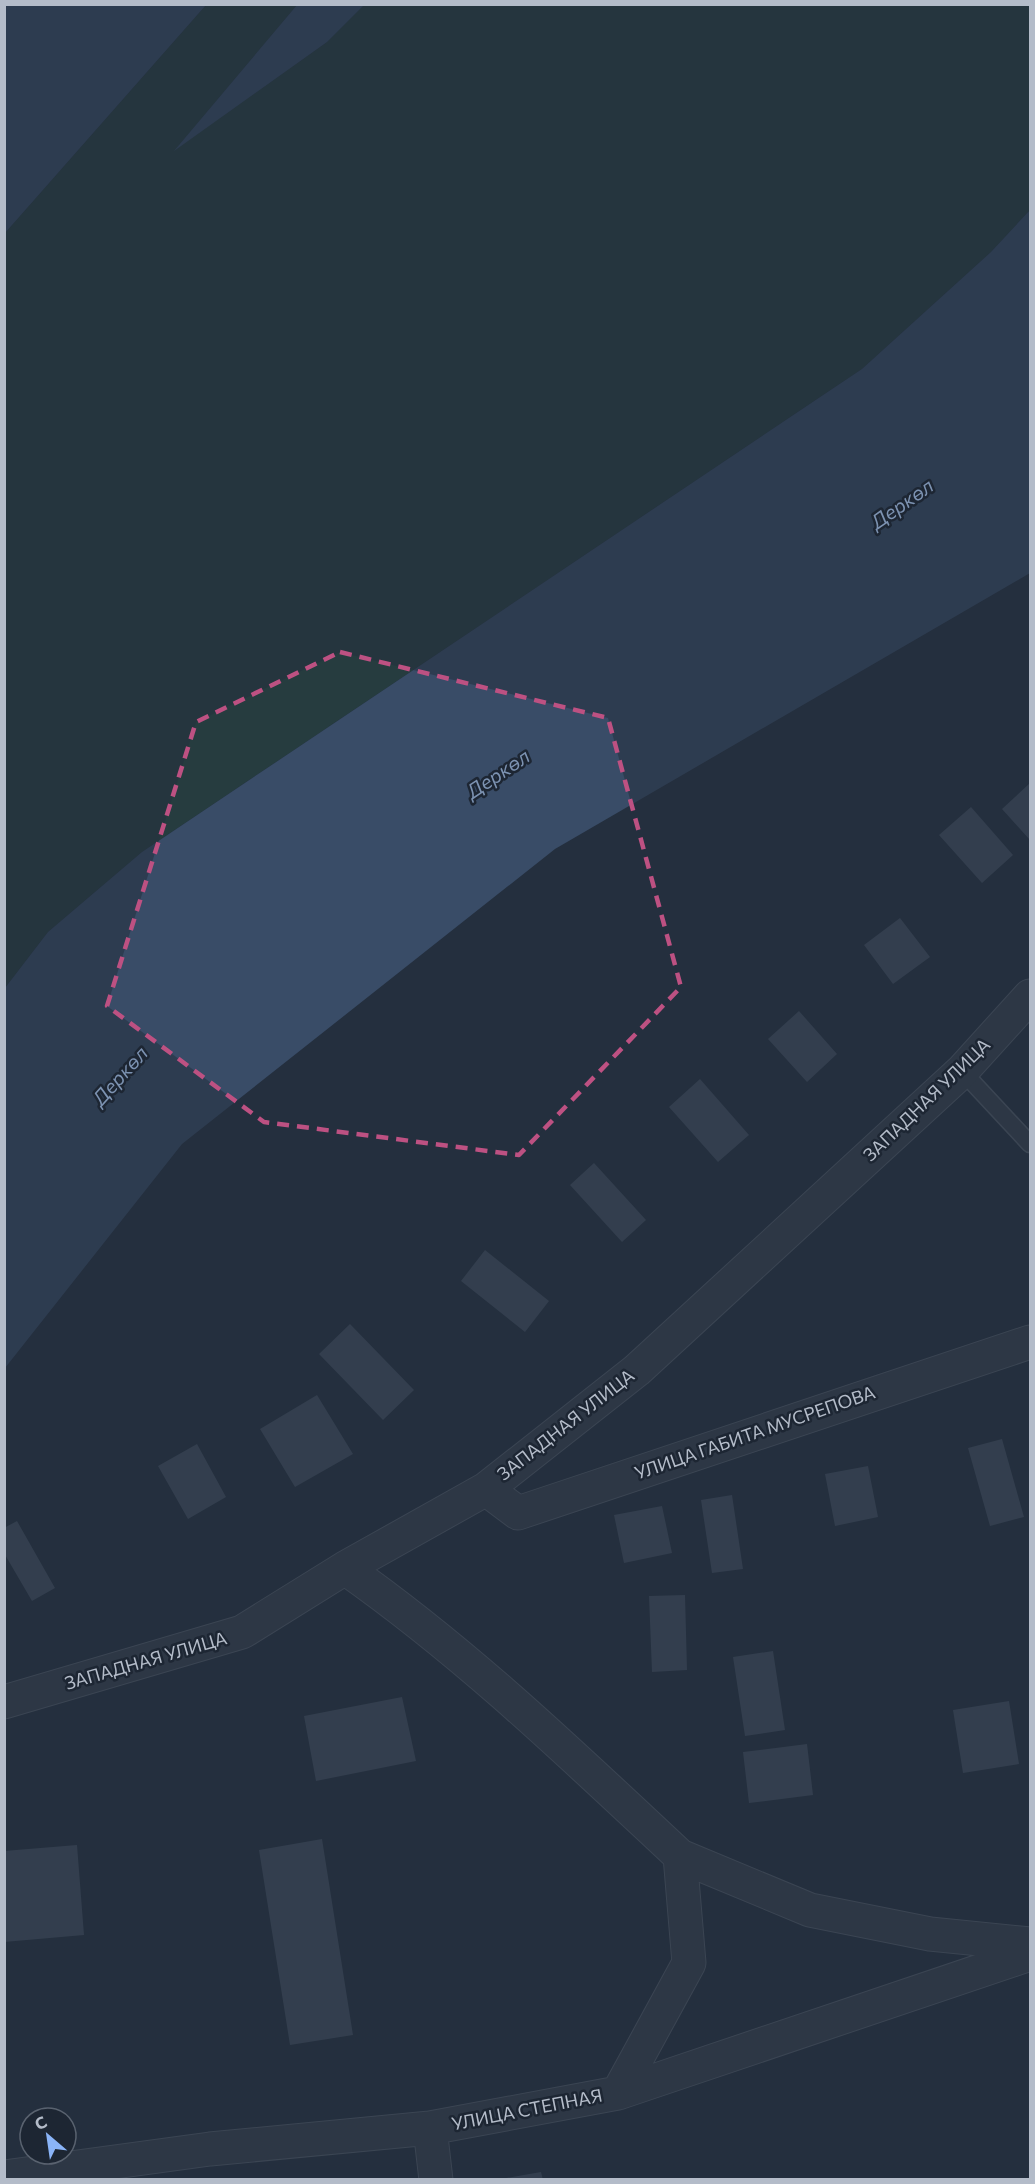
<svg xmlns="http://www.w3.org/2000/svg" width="1035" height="2184" viewBox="0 0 1035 2184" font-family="Commissioner,sans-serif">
  <rect width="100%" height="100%" fill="#242f3e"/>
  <!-- green -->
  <path fill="#263c3f" d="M206 5H297L176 149 327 42 364 5H1030V210L991 252 862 369 142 852 48 932 5 988V233Z"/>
  <!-- water -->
  <path fill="#394c67" d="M5 4 206 5 5 233 4 5Z
    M297 5H364L327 42 174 151Z
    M1030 210V573L555 849 182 1144 5 1368V988L48 932 142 852 862 369 991 252Z"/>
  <!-- building -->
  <path fill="#455162" d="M1030 783V840L1002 809Z
    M971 807 1013 855 982 883 939 835Z
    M900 918 930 957 893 984 864 945Z
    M799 1011 837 1054 807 1082 768 1039Z
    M700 1079 749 1135 718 1162 669 1107Z
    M594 1163 646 1220 622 1242 570 1185Z
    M485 1250 549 1301 525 1332 461 1281Z
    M350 1324 414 1390 383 1420 319 1354Z
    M317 1395 353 1454 295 1487 260 1429Z
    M1002 1439 1024 1517 990 1526 968 1448Z
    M197 1444 226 1497 188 1519 158 1466Z
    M868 1466 878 1517 835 1526 825 1474Z
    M732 1495 743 1569 712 1573 701 1500Z
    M662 1506 672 1553 624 1563 614 1515Z
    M17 1521 55 1588 32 1601 4 1553V1528Z
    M685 1595 687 1670 652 1672 649 1596Z
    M773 1651 785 1730 745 1736 733 1657Z
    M402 1697 416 1761 316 1781 304 1716Z
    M1009 1701 1019 1764 963 1773 953 1710Z
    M807 1744 813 1795 749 1803 743 1752Z
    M322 1839 353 2035 290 2045 259 1850Z
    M77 1845 84 1935 4 1942V1851Z
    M541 2172 543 2180H506V2178Z"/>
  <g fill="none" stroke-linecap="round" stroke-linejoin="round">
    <defs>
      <path id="service" d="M962 1071 1030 1144"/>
      <path id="minor" d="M486 1489 518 1513 1030 1342
        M345 1568C466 1653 572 1755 680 1856
        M4 1702 242 1632 345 1568 486 1489 637 1370 962 1071 1030 996
        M618 2093 689 1963 680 1856 810 1910 930 1934 1030 1944
        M430 2128 436 2180
        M4 2177 210 2149 430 2128 618 2093 1030 1954"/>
    </defs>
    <!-- service casing -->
    <use href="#service" stroke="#565f6c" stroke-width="19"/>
    <!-- minor casing -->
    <use href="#minor" stroke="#565f6c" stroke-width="35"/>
    <!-- service -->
    <use href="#service" stroke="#38414e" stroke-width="16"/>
    <!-- minor -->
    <use href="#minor" stroke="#38414e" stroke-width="33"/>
  </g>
  <!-- marked area -->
  <path d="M0 0H1035V2184H0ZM340 652 608 718 681 987 519 1155 264 1122 107 1006 196 722Z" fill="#242f3e" fill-opacity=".55" fill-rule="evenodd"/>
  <path fill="none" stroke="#bd5182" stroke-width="4.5" stroke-dasharray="12 8" stroke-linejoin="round" d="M340 652 608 718 681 987 519 1155 264 1122 107 1006 196 722Z"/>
  <g text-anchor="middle" stroke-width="5" stroke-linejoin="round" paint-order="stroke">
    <!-- street labels -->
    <g font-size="18" fill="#b4bcc9" stroke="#1d2633">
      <text transform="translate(927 1100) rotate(-44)" y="6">ЗАПАДНАЯ УЛИЦА</text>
      <text transform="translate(566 1425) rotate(-38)" y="6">ЗАПАДНАЯ УЛИЦА</text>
      <text transform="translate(755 1433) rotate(-19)" y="6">УЛИЦА ГАБИТА МУСРЕПОВА</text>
      <text transform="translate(146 1661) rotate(-16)" y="6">ЗАПАДНАЯ УЛИЦА</text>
      <text transform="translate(527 2110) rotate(-11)" y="6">УЛИЦА СТЕПНАЯ</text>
    </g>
    <!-- water labels -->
    <g font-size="20" font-style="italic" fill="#7c92b1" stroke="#1d2633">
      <text transform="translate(902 504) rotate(-35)" y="7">Деркөл</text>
      <text transform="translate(498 774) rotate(-34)" y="7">Деркөл</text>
      <text transform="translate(120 1076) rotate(-48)" y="7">Деркөл</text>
    </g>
  </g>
  <!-- border -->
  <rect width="1035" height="2184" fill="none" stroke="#b4bcc9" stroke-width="12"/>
  <!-- north arrow -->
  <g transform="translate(48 2136) rotate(331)"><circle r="28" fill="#1d2633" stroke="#59626f" stroke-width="1.5"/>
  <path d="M0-4.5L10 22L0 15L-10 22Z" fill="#8ab4f8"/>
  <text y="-9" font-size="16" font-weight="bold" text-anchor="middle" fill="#b4bcc9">С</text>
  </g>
</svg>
